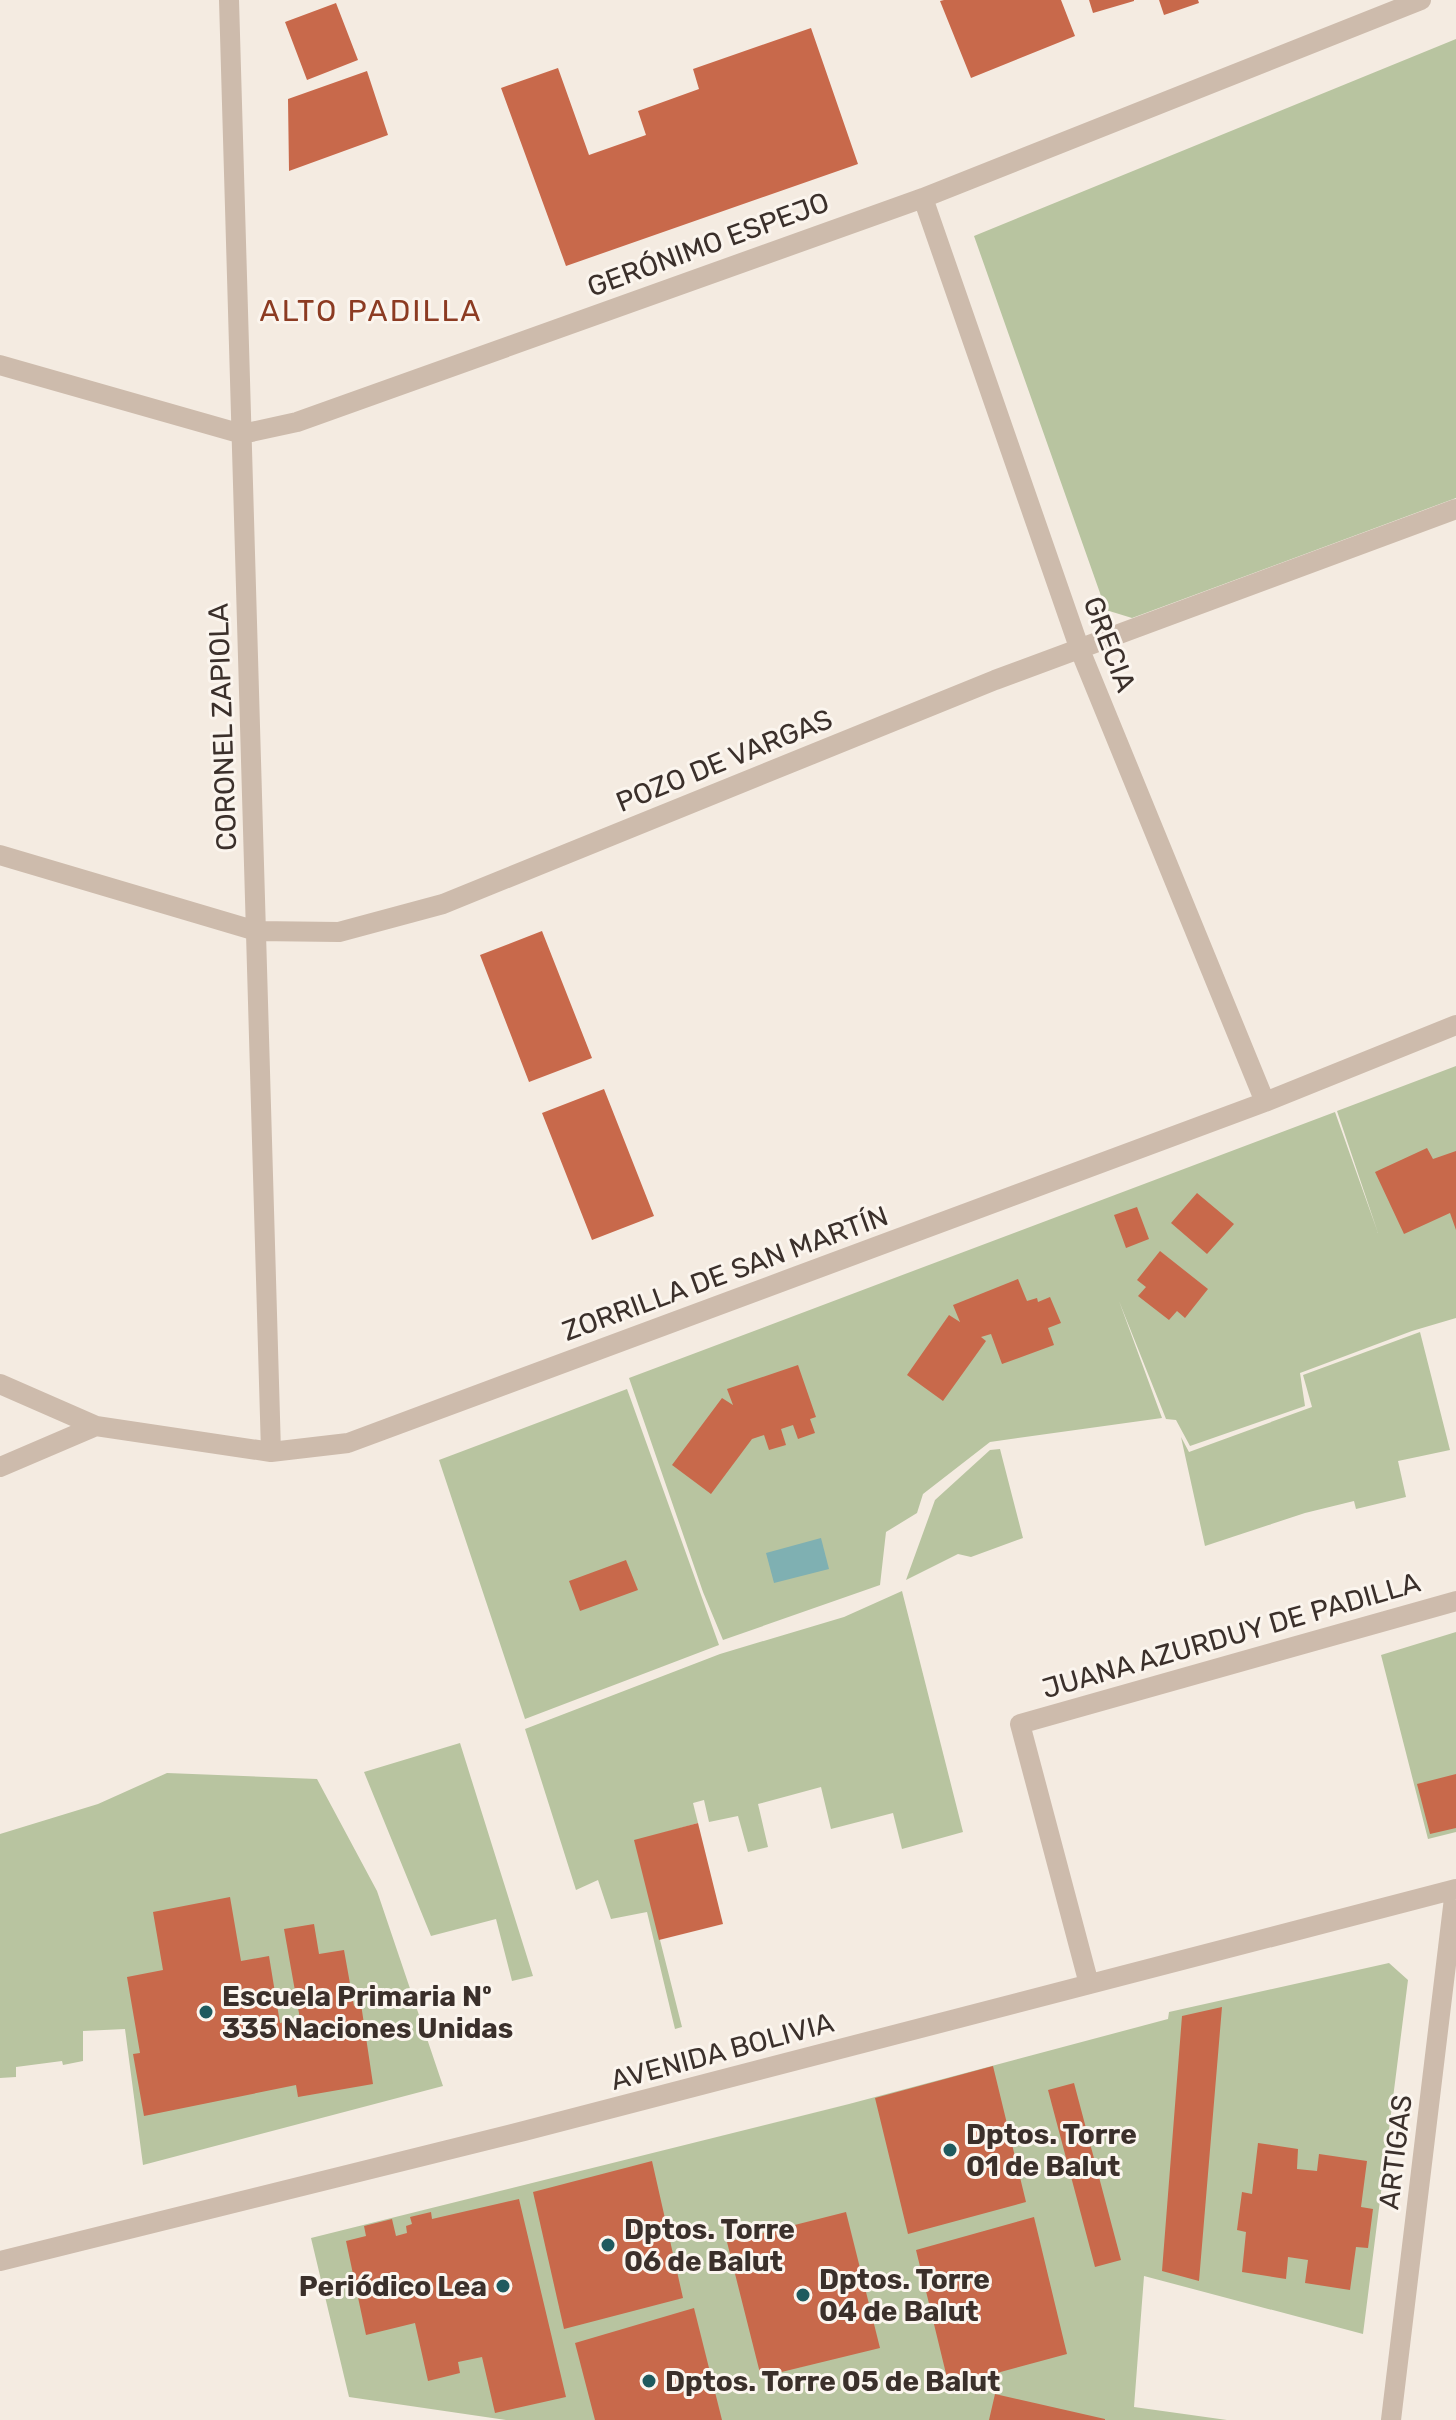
<svg xmlns="http://www.w3.org/2000/svg" width="1456" height="2420" viewBox="0 0 1456 2420" font-family="Rubik,sans-serif">
  <rect width="100%" height="100%" fill="#f4ebe1"/>
  <!-- green -->
  <path fill="#b8c4a0" d="M1456 39V498L1132 618 1106 610 974 236Z
    M1456 1066V1318L1412 1331 1300 1373 1305 1406 1190 1446 1176 1420 1166 1419 1119 1301 1162 1418 990 1442 923 1494 917 1513 886 1532 880 1585 723 1640 703 1592 629 1378 1335 1112 1378 1233 1337 1111Z
    M1420 1332 1450 1450 1398 1461 1406 1497 1356 1509 1354 1501 1305 1513 1205 1546 1181 1437 1189 1452 1312 1407 1303 1375Z
    M627 1389 719 1645 525 1719 439 1460Z
    M1000 1449 1023 1538 971 1557 958 1554 906 1580 935 1500 990 1450Z
    M902 1591 963 1832 902 1849 893 1813 831 1829 821 1787 758 1804 768 1847 748 1852 738 1816 709 1822 704 1800 693 1803 698 1823 635 1841 682 2027 675 2029 647 1912 611 1919 598 1880 576 1890 525 1729 720 1654 844 1617Z
    M1456 1632V1832L1428 1839 1381 1655Z
    M460 1743 533 1976 512 1981 496 1919 431 1936 364 1772Z
    M167 1773 317 1779 377 1891 443 2086 143 2165 125 2029 83 2031V2061L63 2065 62 2061 16 2067V2077L0 2078V1834L98 1804Z
    M1389 1963 1408 1980 1363 2334 1144 2276 1134 2407 1227 2420H506L349 2397 311 2238 849 2104 1168 2019 1169 2012Z"/>
  <!-- water -->
  <path fill="#7fb0b2" d="M821 1538 829 1569 774 1583 766 1553Z"/>
  <!-- building -->
  <path fill="#c8694b" d="M944 0H1061L1075 36 971 78 940 1Z
    M1089 0H1134V1L1093 13Z
    M1159 0H1198L1199 3 1164 15Z
    M336 3 358 60 307 80 285 22Z
    M811 28 858 164 566 266 501 88 558 68 589 155 646 135 638 111 699 89 693 69Z
    M367 71 388 135 289 171 288 99Z
    M542 931 592 1058 529 1082 480 955Z
    M604 1089 654 1216 592 1240 542 1113Z
    M1427 1148 1433 1159 1456 1151V1230L1450 1213 1404 1234 1375 1172Z
    M1197 1193 1234 1224 1207 1254 1171 1223Z
    M1137 1207 1149 1239 1126 1248 1114 1215Z
    M1160 1251 1208 1289 1185 1318 1177 1311 1169 1320 1138 1296 1146 1287 1137 1280Z
    M1018 1279 1027 1301 1037 1298 1038 1302 1050 1297 1061 1323 1048 1328 1054 1345 1002 1364 991 1334 981 1337 986 1341 943 1401 907 1375 949 1315 960 1322 953 1305Z
    M798 1365 816 1417 810 1419 815 1433 798 1439 793 1425 781 1429 786 1445 769 1450 764 1435 752 1439 711 1494 672 1465 722 1398 733 1405 727 1389Z
    M626 1560 638 1590 580 1611 569 1581Z
    M1456 1774V1828L1430 1834 1417 1784Z
    M698 1823 723 1924 659 1940 634 1840Z
    M230 1897 241 1961 269 1956 280 2023 300 2019 284 1929 314 1924 319 1954 344 1950 354 2006 361 2004 373 2084 298 2097 296 2085 144 2116 133 2054 140 2053 127 1977 163 1970 153 1912Z
    M1222 2007 1199 2281 1162 2271 1182 2016Z
    M993 2066 1026 2202 908 2234 875 2098Z
    M1074 2083 1121 2260 1095 2267 1048 2090Z
    M1258 2143 1298 2149 1297 2169 1317 2171 1319 2154 1367 2161 1361 2207 1373 2209 1368 2248 1356 2247 1350 2290 1305 2283 1308 2260 1288 2257 1286 2279 1242 2272 1246 2232 1237 2230 1242 2192 1252 2194Z
    M652 2161 683 2298 564 2329 533 2192Z
    M519 2199 566 2397 495 2413 482 2357 458 2362 460 2373 428 2381 415 2323 366 2335 346 2241 366 2236 364 2226 392 2219 396 2236 407 2233 406 2226 412 2224 410 2217 431 2212 432 2219Z
    M846 2212 880 2348 761 2377 727 2242Z
    M1034 2217 1067 2354 949 2386 916 2250Z
    M694 2308 722 2420H595L575 2343Z
    M995 2394 1105 2419V2420H989Z"/>
  <g fill="none" stroke-linecap="round" stroke-linejoin="round">
    <!-- minor -->
    <path stroke="#cdbbac" stroke-width="20" d="M229 0 271 1452
      M923 198 1080 650 1265 1102
      M0 365 242 434 297 422 923 198 1421 0
      M0 855 256 931 339 932 443 904 995 680 1456 509
      M0 1384 96 1426
      M0 1467 96 1426 271 1452 348 1443 1265 1102 1456 1025
      M1089 1984 1020 1724 1456 1601
      M0 2261 524 2131 1456 1889
      M1391 2420 1455 1890"/>
  </g>
  <!-- markers -->
  <g fill="#1f5a5e" stroke="#fbf5ee" stroke-width="3">
    <circle cx="206" cy="2012" r="8"/>
    <circle cx="950" cy="2150" r="8"/>
    <circle cx="608" cy="2245" r="8"/>
    <circle cx="503" cy="2286" r="8"/>
    <circle cx="803" cy="2295" r="8"/>
    <circle cx="649" cy="2381" r="8"/>
  </g>
  <g text-anchor="middle" stroke-width="6" stroke-linejoin="round" paint-order="stroke">
    <!-- street labels -->
    <g font-size="28" fill="#3b302b" stroke="#fbf5ee">
      <text transform="translate(708 244) rotate(-20)" y="10">GERÓNIMO ESPEJO</text>
      <text transform="translate(1110 644) rotate(69)" y="10">GRECIA</text>
      <text transform="translate(222 727) rotate(-92)" y="10">CORONEL ZAPIOLA</text>
      <text transform="translate(724 760) rotate(-22)" y="10">POZO DE VARGAS</text>
      <text transform="translate(725 1273) rotate(-20)" y="10">ZORRILLA DE SAN MARTÍN</text>
      <text transform="translate(1231 1635) rotate(-16)" y="10">JUANA AZURDUY DE PADILLA</text>
      <text transform="translate(722 2051) rotate(-15)" y="10">AVENIDA BOLIVIA</text>
      <text transform="translate(1395 2152) rotate(-83)" y="10">ARTIGAS</text>
    </g>
    <!-- poi labels -->
    <g font-size="28" font-weight="bold" fill="#3b302b" stroke="#fbf5ee" text-anchor="start">
      <text x="222" y="2006">Escuela Primaria Nº<tspan x="222" dy="32">335 Naciones Unidas</tspan></text>
      <text x="966" y="2144">Dptos. Torre<tspan x="966" dy="32">01 de Balut</tspan></text>
      <text x="624" y="2239">Dptos. Torre<tspan x="624" dy="32">06 de Balut</tspan></text>
      <text x="819" y="2289">Dptos. Torre<tspan x="819" dy="32">04 de Balut</tspan></text>
      <text x="487" y="2296" text-anchor="end">Periódico Lea</text>
      <text x="665" y="2391">Dptos. Torre 05 de Balut</text>
    </g>
    <!-- neighbourhood labels -->
    <g font-size="30" letter-spacing="2" fill="#8c3b22" stroke="#fbf5ee">
      <text x="371" y="321">ALTO PADILLA</text>
    </g>
  </g>
</svg>
